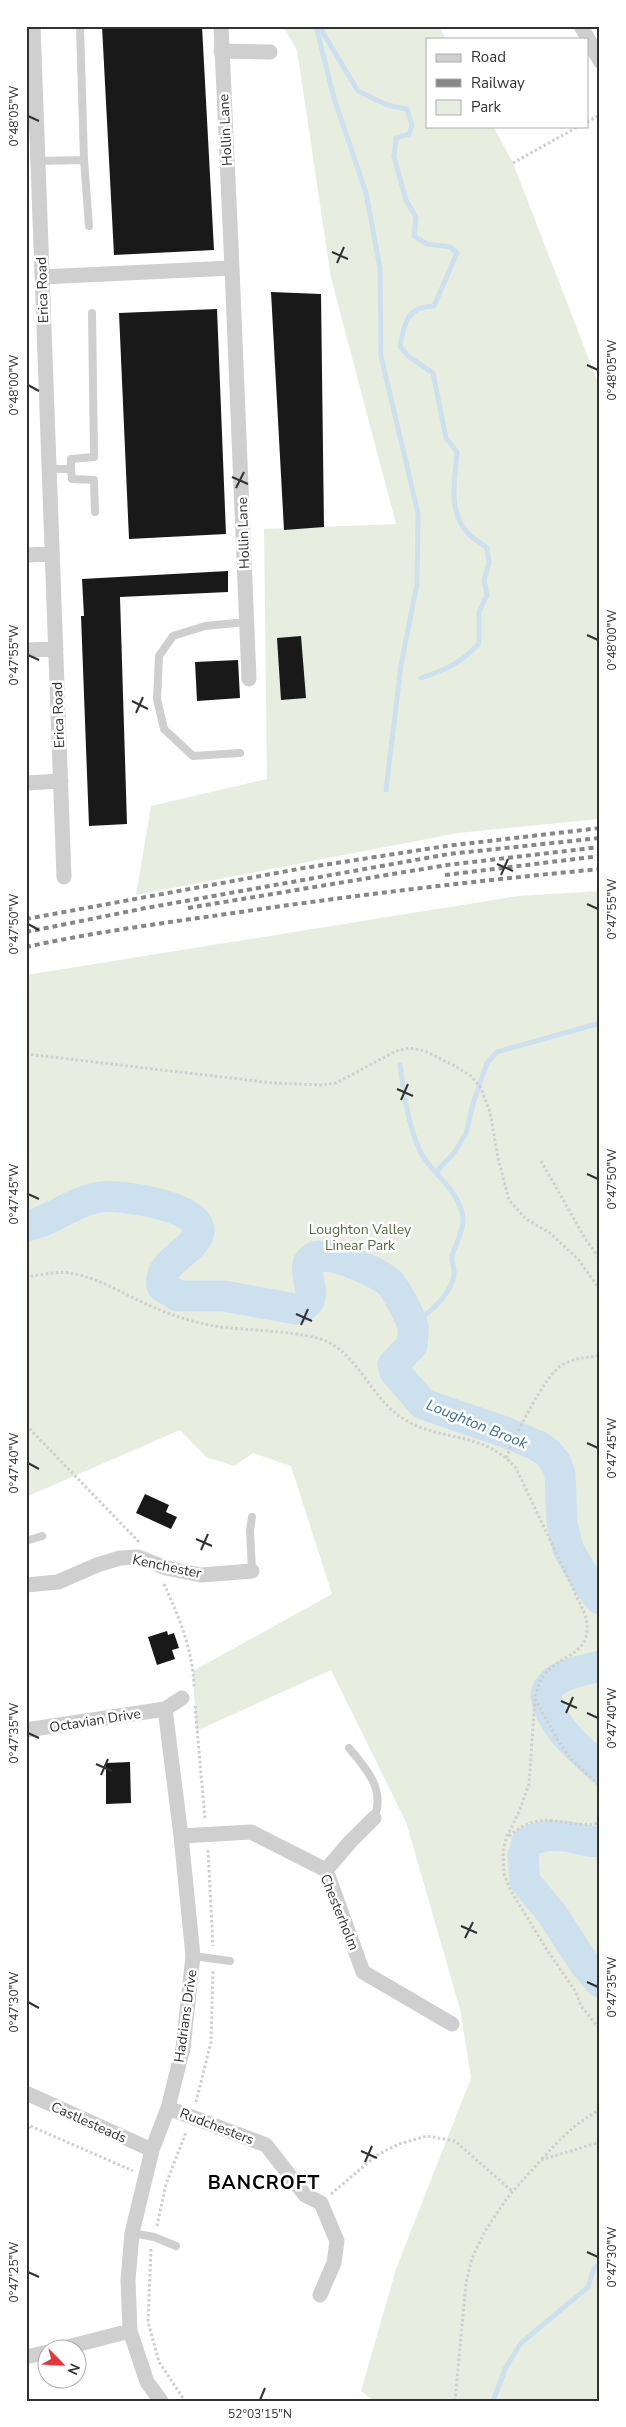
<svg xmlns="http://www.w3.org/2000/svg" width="626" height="2427" viewBox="0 0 626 2427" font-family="'Nunito Sans',sans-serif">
  <rect width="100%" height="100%" fill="#fff"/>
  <!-- green -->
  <path fill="#e7eee0" d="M283 26H439L446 39H427V126H493L513 163 600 388V819L458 833 136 895 151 806 267 779 264 529 396 524 331 278 297 50Z
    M600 891V2395L596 2401H374L361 2391 396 2269 471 2078 460 2009 406 1822 331 1670 196 1731 193 1671 332 1594 291 1466 253 1453 234 1466 206 1457 180 1430 26 1497V975L518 896Z"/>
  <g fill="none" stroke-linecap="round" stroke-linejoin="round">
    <!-- stream -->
    <path stroke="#cde0ee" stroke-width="5" d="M316 26 334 98 366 193 380 268 381 356 418 513 417 584 401 665 386 790
      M319 26 358 91 387 105 407 109 412 125 409 134 396 138 394 157 406 200 416 217 414 236 427 244 450 247 457 253 434 306C407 306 404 324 400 346L408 356 433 373 446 438 457 452C455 477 448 510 466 531 470 537 481 543 487 548L489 563 484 580 487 595 479 612V643C463 662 445 670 421 678
      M400 1065C404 1094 408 1126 421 1153 431 1172 453 1185 461 1209 467 1227 457 1239 452 1256 451 1262 455 1268 454 1274 451 1297 429 1311 413 1326
      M437 1171 454 1153 466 1133 473 1104 487 1063 497 1052 600 1023
      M493 2401 506 2367 521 2343 588 2287 593 2270 600 2262"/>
    <!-- river -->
    <path stroke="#cde0ee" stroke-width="31" d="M26 1226C51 1222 72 1201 101 1197 120 1194 209 1207 198 1235 190 1254 157 1263 162 1286L178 1296H224L296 1309C328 1300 295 1270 313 1258 327 1249 377 1272 389 1282 394 1285 411 1319 413 1326 414 1331 412 1340 412 1345L393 1365 395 1372 423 1404 505 1432 538 1446 548 1453 556 1463 560 1474 562 1523 568 1549 587 1582 600 1599
      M600 1666C582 1671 549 1674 546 1696 551 1727 579 1748 600 1768
      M600 1841C590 1843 581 1839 571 1837 556 1834 541 1835 527 1842L523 1856 525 1881 552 1914 584 1963 600 1982"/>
  </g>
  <!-- building -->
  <path fill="#191919" d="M102 26H202L214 250 114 255Z
    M271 292 321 294 324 527 284 530Z
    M217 309 226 534 129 539 119 313Z
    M228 571V592L120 597 127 824 89 826 81 616H84L82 579Z
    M301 636 306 698 281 700 277 638Z
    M238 660 240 698 197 701 195 662Z
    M145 1494 169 1505 166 1512 177 1517 171 1529 136 1513Z
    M167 1631 168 1635 174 1633 179 1648 172 1650 175 1659 157 1665 148 1637Z
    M130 1762 131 1803 106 1804V1763Z"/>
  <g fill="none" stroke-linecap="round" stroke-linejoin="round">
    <!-- path -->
    <path stroke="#cfcfcf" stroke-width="3" stroke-dasharray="2.5 2.5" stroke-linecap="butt" d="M587 122 600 115
      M513 163 579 126
      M26 1054 273 1083 322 1085 336 1083 396 1051 410 1048 425 1051 455 1066 472 1077 481 1088 490 1112 498 1158 509 1200 526 1219 550 1233 579 1260 600 1290
      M541 1161 586 1240 600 1259
      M26 1277C42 1275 60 1270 75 1274 99 1279 120 1292 142 1302 165 1313 188 1321 214 1326 243 1331 307 1330 330 1343 362 1361 374 1403 407 1421 444 1442 483 1431 516 1468L585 1614C596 1655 562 1652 543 1676 539 1682 537 1691 535 1698L529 1784 519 1812 506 1838 503 1851 504 1874 511 1891 547 1950 576 1992 581 2006 600 2029
      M26 1425 139 1542
      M506 1458C514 1437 545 1375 562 1365 574 1358 586 1357 600 1356
      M164 1584C179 1617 193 1650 194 1687
      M535 1699 559 1742 571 1759 600 1786
      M195 1706 205 1819
      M509 1836C546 1805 562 1831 600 1823
      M208 1850 213 1946
      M196 2102 211 2042 213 1970
      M26 2124 133 2171
      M26 2133 30 2125
      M542 2159C559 2140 576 2122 600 2110
      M331 2194 377 2155 399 2144 427 2136 455 2141 513 2192
      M157 2226 166 2184 186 2132
      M151 2249 148 2322 159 2362 185 2401
      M455 2401 466 2283 472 2258 485 2231 507 2198 541 2160 600 2142"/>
    <!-- lane -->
    <path stroke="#cfcfcf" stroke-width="8" d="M84 160 89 226
      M38 161 84 160 80 26
      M49 469H71V459L94 457 92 313
      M71 469 72 479 94 480 95 512
      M240 753 193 756 164 729 157 699 159 656 173 636 205 626 246 622
      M26 1541 42 1536
      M252 1571 250 1530 252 1517
      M349 1748C366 1768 386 1790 374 1818
      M193 1956 230 1961
      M132 2233 154 2237 176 2246"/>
    <!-- street -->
    <path stroke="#cfcfcf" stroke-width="15" d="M33 26 64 877
      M581 26 600 61
      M221 51 270 52
      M232 268 249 679
      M42 277 232 268 221 26
      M26 555 52 554
      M26 650 56 649
      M26 783 61 781
      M26 1585 58 1582 97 1565 120 1558 138 1557 166 1568 201 1575 252 1571
      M26 1730 165 1709 182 1698
      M181 1836 251 1832 326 1870 363 1972 452 2024
      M326 1870 350 1842 374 1818
      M26 2093 152 2150
      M168 2108 266 2145 305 2195 321 2203 337 2241 334 2263 320 2295
      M56 2350 130 2331
      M26 2357 48 2352
      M161 2401 147 2382 130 2331 128 2280 132 2233 152 2150 168 2108 183 2048 193 1956 181 1836 165 1709"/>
    <!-- rail -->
    <path stroke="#878787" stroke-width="4" stroke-dasharray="5 4" stroke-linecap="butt" d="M445 875 600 856
      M188 908 447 865 600 847
      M26 919 304 868 446 846 600 828
      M26 932 146 908 449 854 600 838
      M26 947C90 933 156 924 220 915 347 896 473 881 600 869"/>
  </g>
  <!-- ticks -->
  <path fill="none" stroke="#323232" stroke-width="2" d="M28 116 39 121M332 252 348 259M337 263 344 247M587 365 598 370M28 385 39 391M232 477 248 484M236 488 244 472M587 635 598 640M28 655 39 660M132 701 148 709M136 713 143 697M497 864 513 871M501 875 508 859M587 904 598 909M28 924 39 930M397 1089 413 1096M401 1100 408 1084M587 1174 598 1179M28 1194 39 1199M296 1314 312 1321M301 1325 308 1309M587 1443 598 1448M28 1463 39 1469M196 1539 212 1546M201 1550 208 1534M561 1701 577 1708M566 1713 573 1697M587 1713 598 1718M28 1733 39 1738M96 1764 112 1771M101 1775 108 1759M461 1926 477 1933M465 1938 473 1922M587 1982 598 1987M28 2002 39 2008M361 2151 377 2158M365 2162 372 2146M587 2252 598 2257M28 2272 39 2277M260 2400 265 2388"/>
  <g text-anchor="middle" stroke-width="5" stroke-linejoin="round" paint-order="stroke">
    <!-- street labels -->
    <g font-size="14" fill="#323232" stroke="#fff">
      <text transform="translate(225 130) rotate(-93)" y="5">Hollin Lane</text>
      <text transform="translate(42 290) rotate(-92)" y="5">Erica Road</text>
      <text transform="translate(243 533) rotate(-92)" y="5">Hollin Lane</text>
      <text transform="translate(58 715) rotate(-92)" y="5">Erica Road</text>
      <text transform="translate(167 1566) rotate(12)" y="5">Kenchester</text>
      <text transform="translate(95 1720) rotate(-9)" y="5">Octavian Drive</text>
      <text transform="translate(340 1912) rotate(68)" y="5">Chesterholm</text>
      <text transform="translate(185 2016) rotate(-82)" y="5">Hadrians Drive</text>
      <text transform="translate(89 2122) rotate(24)" y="5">Castlesteads</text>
      <text transform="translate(217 2126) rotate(21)" y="5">Rudchesters</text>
    </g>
    <!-- park labels -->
    <g font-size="14" fill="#536f3e" stroke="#fff">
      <text x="360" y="1234">Loughton Valley<tspan x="360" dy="16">Linear Park</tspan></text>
    </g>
    <!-- water labels -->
    <g font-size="15" font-style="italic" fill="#3e7096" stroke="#fff">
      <text transform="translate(477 1424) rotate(22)" y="5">Loughton Brook</text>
    </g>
    <!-- district labels -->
    <g font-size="19" font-weight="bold" letter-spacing="1" fill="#000" stroke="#fff">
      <text x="264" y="2189">BANCROFT</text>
    </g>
  </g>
  <!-- border -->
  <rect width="626" height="2427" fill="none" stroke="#ffffff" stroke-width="55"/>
  <!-- legend -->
  <rect x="426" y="38" width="162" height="90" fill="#ffffff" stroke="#adadad"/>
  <rect x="436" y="54" width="25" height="8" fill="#cfcfcf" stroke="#adadad"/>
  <text x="471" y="62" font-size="15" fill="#323232">Road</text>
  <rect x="436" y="79" width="25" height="8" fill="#878787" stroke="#adadad"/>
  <text x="471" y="88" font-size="15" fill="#323232">Railway</text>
  <rect x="436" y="100" width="25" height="15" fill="#e7eee0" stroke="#adadad"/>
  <text x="471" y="112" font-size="15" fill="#323232">Park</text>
  <!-- north arrow -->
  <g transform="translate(62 2364) rotate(114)"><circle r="24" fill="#ffffff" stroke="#adadad"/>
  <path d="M0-4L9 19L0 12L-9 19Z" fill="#e7363b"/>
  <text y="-8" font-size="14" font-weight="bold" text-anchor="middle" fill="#323232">N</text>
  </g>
  <rect x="28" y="28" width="570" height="2372" fill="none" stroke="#323232" stroke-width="2"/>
  <g font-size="12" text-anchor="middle" fill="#323232">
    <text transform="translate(14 116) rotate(-90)" y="4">0°48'05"W</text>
    <text transform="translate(612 370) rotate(-90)" y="4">0°48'05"W</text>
    <text transform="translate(14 385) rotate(-90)" y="4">0°48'00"W</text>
    <text transform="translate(612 640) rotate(-90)" y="4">0°48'00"W</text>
    <text transform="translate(14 655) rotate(-90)" y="4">0°47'55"W</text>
    <text transform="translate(612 909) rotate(-90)" y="4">0°47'55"W</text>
    <text transform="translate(14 924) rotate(-90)" y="4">0°47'50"W</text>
    <text transform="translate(612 1179) rotate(-90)" y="4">0°47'50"W</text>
    <text transform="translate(14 1194) rotate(-90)" y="4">0°47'45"W</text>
    <text transform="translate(612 1448) rotate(-90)" y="4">0°47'45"W</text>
    <text transform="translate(14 1463) rotate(-90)" y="4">0°47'40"W</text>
    <text transform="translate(612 1718) rotate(-90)" y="4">0°47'40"W</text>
    <text transform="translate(14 1733) rotate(-90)" y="4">0°47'35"W</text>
    <text transform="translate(612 1987) rotate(-90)" y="4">0°47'35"W</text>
    <text transform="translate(14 2002) rotate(-90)" y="4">0°47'30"W</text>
    <text transform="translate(612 2257) rotate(-90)" y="4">0°47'30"W</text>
    <text transform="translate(14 2272) rotate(-90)" y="4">0°47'25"W</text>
    <text x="260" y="2418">52°03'15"N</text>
  </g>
</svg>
